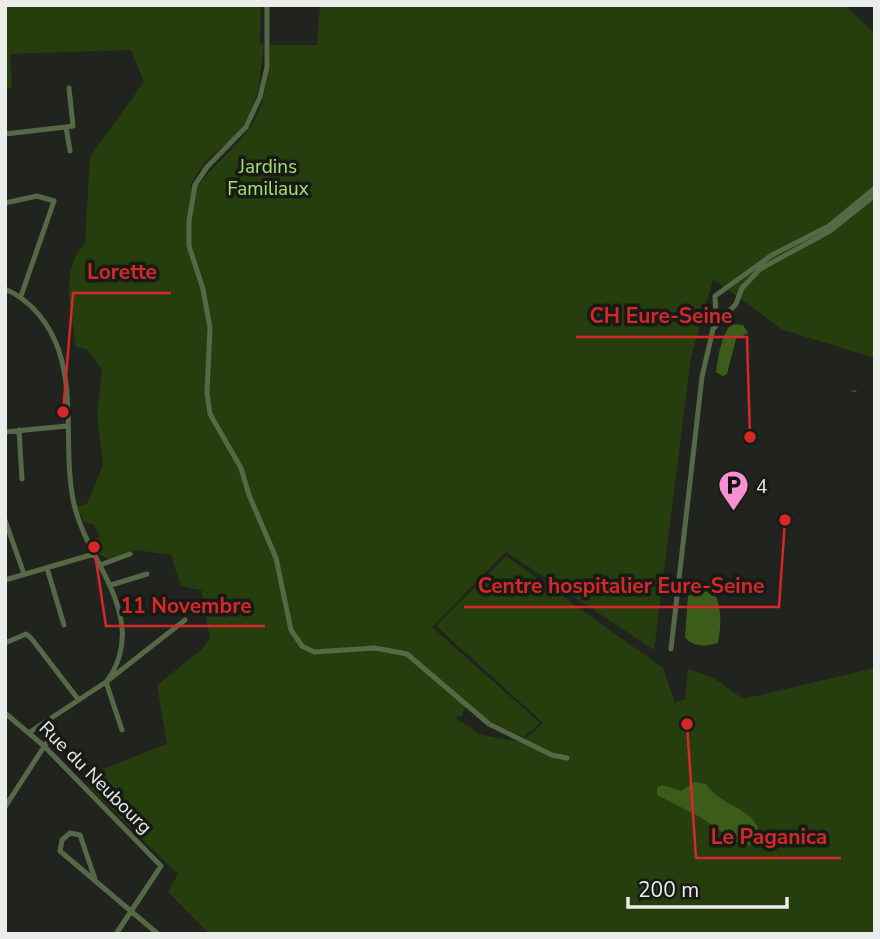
<svg xmlns="http://www.w3.org/2000/svg" width="880" height="939" viewBox="0 0 880 939" font-family="'Nunito Sans',sans-serif">
  <rect width="100%" height="100%" fill="#21231f"/>
  <!-- green -->
  <path fill="#263e0d" d="M5 5H261L260 44 264 45 258 91 249 117 238 133 204 163 190 186 196 189C212 165 235 149 251 126 266 103 269 72 270 45H317L320 5H845L875 34V358L783 330 713 279 691 357 654 650 506 552 432 627 540 723 524 737 491 722 467 703 462 716 454 717 481 735 522 742 543 723 436 626 506 556 663 668 675 703 685 699 688 669 714 678 743 699 875 668V934H209L168 892 178 874 88 786 90 774 167 744 157 685 201 650 210 638 201 590 181 586 171 555 136 550 109 559 99 554 94 541 100 536 94 525 84 522 77 506 87 504 103 465 97 414 102 370 87 349 76 347C72 312 59 270 85 243L90 157 144 82 131 50 10 54 12 87 5 89Z"/>
  <!-- water -->
  <path fill="#3c5d19" d="M731 324 743 325 748 333 736 339 727 374 723 376 716 372C718 356 721 337 731 324Z
    M705 590 715 594C722 609 721 627 718 643 707 647 692 647 685 637L688 596 692 591Z
    M694 782 706 784C721 807 750 806 759 830L756 843 744 847 700 817 657 795V788L662 785 681 791Z"/>
  <g fill="none" stroke-linecap="round" stroke-linejoin="round">
    <!-- minor-tunnel -->
    <path stroke="#3f413d" stroke-width="5" stroke-dasharray="5 2.5" stroke-linecap="butt" d="M854 392V390"/>
    <!-- minor -->
    <path stroke="#556946" stroke-width="5" d="M267 5V67L260 97 246 127 207 167 195 185 189 221V246L203 289 210 328 207 393 210 414 241 468 249 495 276 558 291 630 302 646 314 652 375 648 407 654 489 724 552 755 567 758
      M66 127 73 126 69 88
      M5 134 66 127 70 151
      M5 203 37 196 54 201 21 296
      M5 289C31 300 50 324 59 351 75 400 63 454 74 504 84 548 117 582 122 627 124 647 118 667 106 682
      M714 328 736 304 742 288 760 269 830 231 875 195
      M19 430 22 479
      M5 432 67 426
      M5 520 24 574
      M100 565 130 554
      M47 568 64 625
      M5 580 94 554
      M111 585 147 574
      M5 643 26 634 31 638 78 699
      M671 649 702 377 716 316 715 296 772 255 829 226 875 188
      M106 682 122 730
      M5 713 44 746 161 866 116 934
      M30 732 106 682 185 620
      M5 807 49 739 47 721
      M95 879 80 835 70 833 62 840 60 851 158 934"/>
  </g>
  <!-- icons -->
  <defs>
    <symbol id="parking-pin" viewBox="-11 -11 22 30"><path d="M0 17L-7.5 6A9.5 9.5 0 1 1 7.5 6Z" fill="#f590d1" stroke="#171a15"/><path d="M-3.5-5.5H1a3.5 3.5 0 0 1 0 7H-1V5.5H-3.5ZM-1-3.4V-.6H.8a1.4 1.4 0 0 0 0-2.8Z" fill="#111"/></symbol>
  </defs>
  <g fill-rule="evenodd">
    <use href="#parking-pin" x="716" y="468" width="35" height="47"/>
  </g>
  <g text-anchor="middle" stroke-width="7" stroke-linejoin="round" paint-order="stroke">
    <!-- park labels -->
    <g font-size="19" fill="#a5e270" stroke="#171a15">
      <text x="268" y="173">Jardins<tspan x="268" dy="22">Familiaux</tspan></text>
    </g>
    <!-- poi labels -->
    <g font-size="19" fill="#ebedea" stroke="#171a15" text-anchor="start">
      <text x="756" y="493">4</text>
    </g>
    <!-- street labels -->
    <g font-size="19" fill="#ebedea" stroke="#171a15">
      <text transform="translate(96 777) rotate(45)" y="7">Rue du Neubourg</text>
    </g>
  </g>
  <!-- callouts -->
  <path fill="none" stroke="#d62828" stroke-width="2.5" d="M63 412L73 293H171M750 437L747 337H576M785 520L779 607H464M94 547L106 626H265M687 724L696 858H841"/>
  <g fill="#d62828" stroke="#171a15" stroke-width="2.5">
    <circle cx="63" cy="412" r="7"/>
    <circle cx="750" cy="437" r="7"/>
    <circle cx="785" cy="520" r="7"/>
    <circle cx="94" cy="547" r="7"/>
    <circle cx="687" cy="724" r="7"/>
  </g>
  <g font-size="21" text-anchor="middle" font-weight="bold" fill="#d62828" stroke="#171a15" stroke-width="7" stroke-linejoin="round" paint-order="stroke">
    <text x="122" y="279">Lorette</text>
    <text x="661" y="323">CH Eure-Seine</text>
    <text x="621" y="593">Centre hospitalier Eure-Seine</text>
    <text x="186" y="613">11 Novembre</text>
    <text x="769" y="844">Le Paganica</text>
  </g>
  <!-- border -->
  <rect width="880" height="939" fill="none" stroke="#ebedea" stroke-width="14"/>
  <!-- scale -->
  <path d="M628 897v10h159v-10" fill="none" stroke="#ebedea" stroke-width="3.5"/>
  <text x="638" y="897" font-size="21" fill="#ebedea" stroke="#171a15" stroke-width="5" paint-order="stroke">200 m</text>
</svg>
